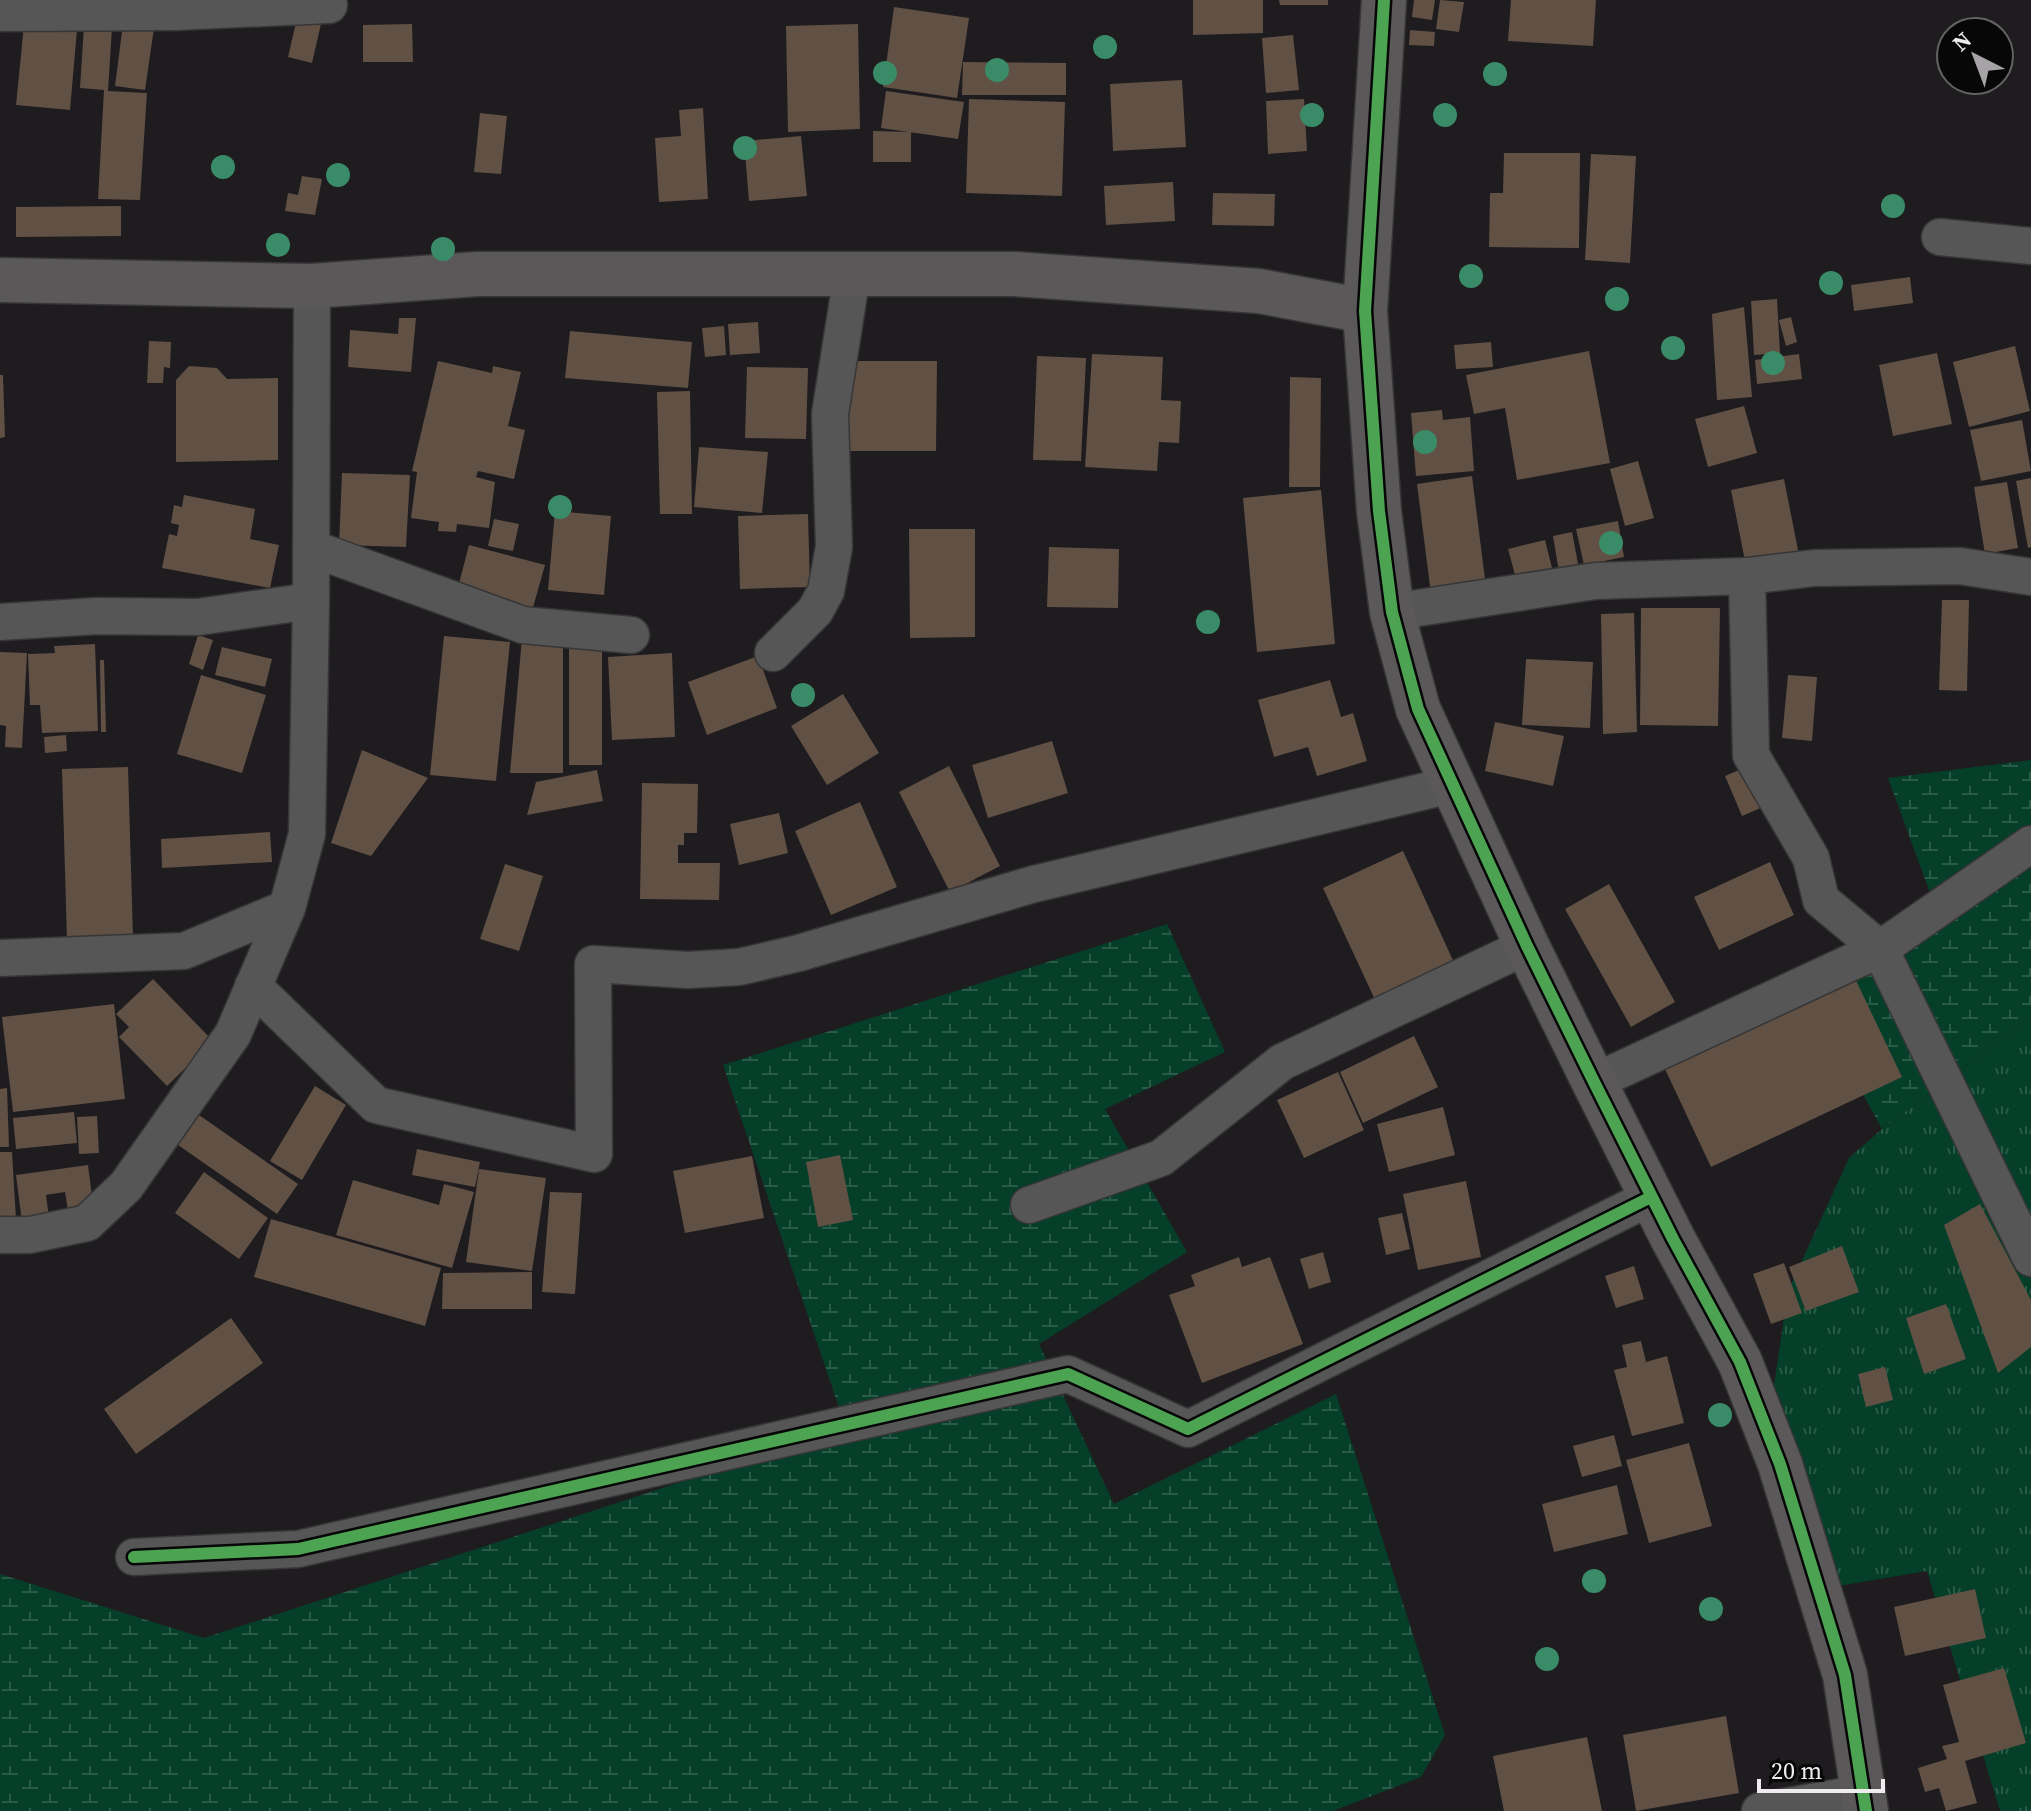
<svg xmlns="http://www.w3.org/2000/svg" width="2031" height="1811" viewBox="0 0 2031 1811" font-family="'Source Serif 4',serif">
  <defs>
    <pattern id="grass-tufts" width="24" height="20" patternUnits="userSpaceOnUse" patternTransform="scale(2)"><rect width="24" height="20" fill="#053e29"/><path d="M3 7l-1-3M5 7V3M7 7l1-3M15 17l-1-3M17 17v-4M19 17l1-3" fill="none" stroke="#2a5a48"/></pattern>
    <pattern id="wetland-marsh" width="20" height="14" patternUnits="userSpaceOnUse" patternTransform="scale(2)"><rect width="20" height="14" fill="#053e29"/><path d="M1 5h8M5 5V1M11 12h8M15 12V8" fill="none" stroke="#2a5a48"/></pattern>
  </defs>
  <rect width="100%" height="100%" fill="#1e1c1f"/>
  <!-- grass -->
  <path fill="url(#grass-tufts)" d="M2031 1017V1811H2000L1927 1571 1821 1589 1772 1399 1788 1291 1849 1158 1882 1129Z"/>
  <!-- wetland -->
  <path fill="url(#wetland-marsh)" d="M2031 760V1017L1882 1129 1808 994 1933 901 1888 778Z
    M1167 924 1225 1052 1105 1109 1187 1252 1039 1344 1114 1504 1336 1394 1445 1735 1421 1777 1333 1811H0V1574L204 1638 846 1428 723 1065Z"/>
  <!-- building -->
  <path fill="#615044" d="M1193 0H1263V33L1193 35Z
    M1279 0H1328V5H1280Z
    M1414 0H1435L1432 20 1412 17Z
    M1440 0 1464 2 1459 32 1436 29Z
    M1511 0H1596L1593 46 1508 41Z
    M894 7 969 18 957 98 883 87Z
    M297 18 321 24 312 63 288 57Z
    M123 24 154 28 145 90 115 86Z
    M412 24 413 62H363V25Z
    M858 24 860 129 788 132 786 26Z
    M24 25 77 30 70 110 16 105Z
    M84 26 112 28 108 91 147 93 140 200 98 199 104 90 80 88Z
    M1410 30 1435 32 1434 46 1409 45Z
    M1293 35 1299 90 1266 93 1262 38Z
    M963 62 1066 63V95H962Z
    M1182 80 1186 147 1113 151 1110 84Z
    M886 91 964 102 958 139 881 128Z
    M969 99 1065 102 1062 196 966 193Z
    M1304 99 1307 151 1268 154 1266 101Z
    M703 108 708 199 659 202 655 138 681 136 679 110Z
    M480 113 507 116 501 174 474 172Z
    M873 131 911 132V162H873Z
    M801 136 807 196 749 201 744 141Z
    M1504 153H1580L1579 248 1489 247 1490 193H1503Z
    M1591 154 1636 156 1630 263 1585 260Z
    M302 176 322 179 315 215 285 211 288 193 298 195Z
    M1173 182 1175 221 1106 225 1104 186Z
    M1213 193 1275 194 1274 226 1212 225Z
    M121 206V236L16 237V207Z
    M1910 277 1913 303 1854 311 1851 285Z
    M1777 299 1780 353 1754 355 1751 301Z
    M1744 307 1752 397 1717 400 1712 314Z
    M1791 317 1797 342 1786 346 1779 320Z
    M399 318H416L411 372 348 367 350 330 398 334Z
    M758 322 760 353 730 355 728 324Z
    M724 326 726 355 705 357 702 328Z
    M570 331 692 342 688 388 565 378Z
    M149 341 171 342 170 368 164 367 163 383H147Z
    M1491 342 1493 367 1456 369 1454 345Z
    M2015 346 2030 411 1969 427 1953 362Z
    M1589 351 1610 463 1517 480 1505 408 1474 414 1466 375Z
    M1937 353 1952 424 1893 436 1879 365Z
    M1092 354 1163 357 1161 400 1181 401 1179 443 1159 442 1157 471 1085 467Z
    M1799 354 1802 379 1757 384 1755 360Z
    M1037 356 1086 358 1081 461 1033 460Z
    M438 361 492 373 493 366 521 372 508 426 525 430 514 479 478 471 476 477 495 482 489 528 457 524 456 532 438 531 439 522 411 518 417 472 412 471Z
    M849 361H937L936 451H848Z
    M189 366 217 368 227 379 278 378V460L176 462V380Z
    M747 367 808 368 806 439 745 438Z
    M0 375H3L5 437 0 438Z
    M1290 377 1321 378 1320 487H1289Z
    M690 391 692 514H660L657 392Z
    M1744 406 1757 453 1708 467 1695 419Z
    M1442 410 1443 420 1470 417 1474 471 1416 476 1411 413Z
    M2022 420 2031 471 1981 481 1970 430Z
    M699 447 768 452 762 513 694 507Z
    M1638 461 1654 518 1625 526 1610 469Z
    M342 473 410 475 406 547 339 545Z
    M1472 476 1486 587 1431 594 1417 484Z
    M2031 478V547L2028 548 2016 481Z
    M1784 479 1800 560 1747 571 1731 490Z
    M2007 482 2018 548 1985 554 1974 487Z
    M1321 490 1335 644 1257 652 1243 498Z
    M184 495 255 509 250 539 279 545 270 588 162 568 169 534 177 536 179 525 171 523 174 505 182 507Z
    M555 511 611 516 604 595 548 590Z
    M808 514 810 587 740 589 738 516Z
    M494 519 519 524 513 551 488 546Z
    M1618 521 1624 557 1584 565 1576 529Z
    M909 529H975V637L910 638Z
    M1572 532 1579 569 1559 572 1553 536Z
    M1545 540 1554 576 1518 586 1508 549Z
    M469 545 545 565 532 611 457 591Z
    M1049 547 1119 549 1118 608 1047 607Z
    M1942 600H1969L1967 691 1939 690Z
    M1641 608H1720L1718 726 1640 725Z
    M1634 613 1637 732 1603 734 1601 614Z
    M198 635 213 640 203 670 189 664Z
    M444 636 510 642 496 781 430 775Z
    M522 638 563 646V773H510Z
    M95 644 98 731 42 733 40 705H30L28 654 55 653 54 646Z
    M569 646H602V765H569Z
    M222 647 272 659 265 687 215 675Z
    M0 652 27 653 22 748 5 747 6 726 0 725Z
    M672 653 675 737 612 740 608 657Z
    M758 656 777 708 707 735 688 682Z
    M1526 659 1593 662 1590 728 1522 725Z
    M100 660H104L106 732H101Z
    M201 675 266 695 242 773 177 754Z
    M1788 675 1817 677 1812 741 1782 738Z
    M1330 680 1341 717 1353 713 1367 761 1317 776 1308 747 1274 757 1258 700Z
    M843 694 879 753 827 785 791 726Z
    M1495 722 1564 736 1553 786 1485 771Z
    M66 735 67 751 45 753 44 737Z
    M1052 741 1068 793 988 818 972 765Z
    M362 750 428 778 371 856 331 843Z
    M949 766 1000 866 950 892 899 792Z
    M128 767 133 937 67 940 62 769Z
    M1746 767 1763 807 1742 816 1725 776Z
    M597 770 603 801 527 815 536 782Z
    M642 783 698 784 697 833H684V845H678V863H720L719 900 640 899Z
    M860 802 897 887 831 915 795 831Z
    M779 813 788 853 739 865 730 824Z
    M270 832 272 862 162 868 161 839Z
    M1403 851 1456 967 1377 1004 1323 888Z
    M1770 862 1794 915 1719 950 1694 897Z
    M505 864 543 876 519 951 480 939Z
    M1609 884 1675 1002 1631 1027 1565 909Z
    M1852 972 1902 1077 1711 1167 1657 1052Z
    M153 979 213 1041 167 1086 119 1037 129 1027 116 1014Z
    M114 1004 125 1099 13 1112 2 1017Z
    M1414 1036 1438 1087 1363 1123 1340 1072Z
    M1338 1072 1364 1130 1304 1158 1277 1100Z
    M315 1086 346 1105 302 1180 270 1161Z
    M7 1088 9 1147H0V1089Z
    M1443 1107 1455 1155 1389 1172 1377 1124Z
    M74 1112 77 1143 16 1149 13 1118Z
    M199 1115 298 1184 277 1214 178 1145Z
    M97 1116 99 1153 79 1154 77 1117Z
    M417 1149 480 1162 475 1187 412 1175Z
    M0 1152H12L16 1219 0 1220Z
    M840 1155 853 1220 818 1227 806 1162Z
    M752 1156 764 1218 685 1233 673 1171Z
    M88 1165 94 1212 69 1216 65 1192 46 1195 49 1218 22 1222 16 1175Z
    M479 1169 546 1178 532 1271 466 1262Z
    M204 1172 268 1218 239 1259 175 1213Z
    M353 1180 439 1205 444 1184 474 1192 452 1268 336 1235Z
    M1466 1181 1481 1257 1418 1270 1403 1194Z
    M550 1192 582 1193 575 1294 542 1292Z
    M1980 1204 2031 1300V1347L1998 1373 1944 1225Z
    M1402 1213 1410 1249 1386 1255 1378 1218Z
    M271 1219 441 1268 425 1326 254 1277Z
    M1842 1246 1859 1292 1806 1311 1789 1267Z
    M1323 1252 1331 1282 1309 1289 1300 1259Z
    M1239 1257 1242 1267 1270 1257 1303 1344 1202 1383 1169 1295 1195 1286 1191 1275Z
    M1784 1263 1802 1313 1771 1324 1753 1274Z
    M1634 1266 1644 1299 1616 1308 1605 1276Z
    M532 1272V1309H442L443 1273Z
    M1946 1304 1966 1359 1924 1374 1906 1318Z
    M231 1318 263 1363 136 1454 104 1409Z
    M1641 1341 1646 1362 1667 1356 1684 1423 1632 1436 1614 1370 1627 1367 1622 1345Z
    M1885 1367 1893 1400 1866 1407 1858 1374Z
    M1614 1435 1622 1466 1582 1477 1573 1446Z
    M1689 1443 1712 1526 1649 1543 1626 1460Z
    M1617 1485 1628 1534 1554 1552 1542 1504Z
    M1975 1589 1986 1638 1905 1656 1894 1607Z
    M2004 1668 2026 1743 1965 1761 1977 1803 1946 1811 1939 1788 1925 1792 1918 1768 1947 1759 1942 1746 1959 1742 1943 1685Z
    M1726 1716 1739 1793 1636 1811 1623 1735Z
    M1587 1737 1602 1811H1504L1493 1756Z"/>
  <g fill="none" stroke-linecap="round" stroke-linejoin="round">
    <defs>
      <path id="street" d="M0 13 176 12 329 5
        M1940 237 2031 246
        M311 548 523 625 631 635
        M1747 576 1751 755 1811 858 1821 900 1880 949 2031 844
        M1392 612 1595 581 1747 576 1814 568 1960 566 2031 577
        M0 622 97 616 198 617 311 601
        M773 653 815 611 826 591 834 547 830 414 852 275
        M0 958 184 951 287 908 307 834 311 601 312 286
        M253 986 376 1105 594 1154 593 964 688 970 739 967 799 953 1034 884 1455 784
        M1594 1082 1880 949 2031 1258
        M1029 1205 1161 1158 1282 1062 1527 946
        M0 1235H30L87 1223 126 1186 233 1034 287 908
        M134 1557 298 1549 1068 1374 1188 1429 1651 1197
        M1760 1811 1863 1793"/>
      <path id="secondary" d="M1384 0 1365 311 1379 511 1392 612 1418 709 1527 946 1594 1082 1673 1239 1740 1362 1780 1464 1845 1675 1866 1811
        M0 280 312 286 477 274H1014L1259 291 1365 311"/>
    </defs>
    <!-- street casing -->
    <use href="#street" stroke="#373637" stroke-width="39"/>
    <!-- secondary casing -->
    <use href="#secondary" stroke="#373637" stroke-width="47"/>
    <!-- street -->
    <use href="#street" stroke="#575656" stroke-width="36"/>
    <!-- secondary -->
    <use href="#secondary" stroke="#5a5859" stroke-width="44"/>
    <defs>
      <path id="cycleway" d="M1384 0 1365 311 1379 511 1392 612 1418 709 1527 946 1594 1082 1673 1239 1740 1362 1780 1464 1845 1675 1866 1811
        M134 1557 298 1549 1068 1374 1188 1429 1651 1197"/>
    </defs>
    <!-- cycleway casing -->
    <use href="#cycleway" stroke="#070708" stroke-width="17"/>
    <!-- cycleway -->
    <use href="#cycleway" stroke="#4ca352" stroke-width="12"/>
  </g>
  <!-- trees -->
  <g fill="#3a8c69">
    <circle cx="1105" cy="47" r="12"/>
    <circle cx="997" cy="70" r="12"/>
    <circle cx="885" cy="73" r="12"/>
    <circle cx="1495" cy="74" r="12"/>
    <circle cx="1312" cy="115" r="12"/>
    <circle cx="1445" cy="115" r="12"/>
    <circle cx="745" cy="148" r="12"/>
    <circle cx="223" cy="167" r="12"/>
    <circle cx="338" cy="175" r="12"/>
    <circle cx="1893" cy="206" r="12"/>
    <circle cx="278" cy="245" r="12"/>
    <circle cx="443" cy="249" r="12"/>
    <circle cx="1471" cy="276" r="12"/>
    <circle cx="1831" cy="283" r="12"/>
    <circle cx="1617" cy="299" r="12"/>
    <circle cx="1673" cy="348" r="12"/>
    <circle cx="1773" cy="363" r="12"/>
    <circle cx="1425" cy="442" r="12"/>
    <circle cx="560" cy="507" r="12"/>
    <circle cx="1611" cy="543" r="12"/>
    <circle cx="1208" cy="622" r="12"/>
    <circle cx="803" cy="695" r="12"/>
    <circle cx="1720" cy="1415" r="12"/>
    <circle cx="1594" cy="1581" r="12"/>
    <circle cx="1711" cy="1609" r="12"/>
    <circle cx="1547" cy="1659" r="12"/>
  </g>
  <!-- north arrow -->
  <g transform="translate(1975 56) rotate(318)"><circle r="38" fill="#070708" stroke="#636364" stroke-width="2"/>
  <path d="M0-6L14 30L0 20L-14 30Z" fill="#a5a3a6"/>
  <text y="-12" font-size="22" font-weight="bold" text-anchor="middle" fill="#eeecef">N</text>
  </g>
  <!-- scale -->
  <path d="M1759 1779v12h124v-12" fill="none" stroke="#eeecef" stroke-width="4"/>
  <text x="1771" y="1779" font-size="24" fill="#eeecef" stroke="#070708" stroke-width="6" paint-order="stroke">20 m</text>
</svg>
